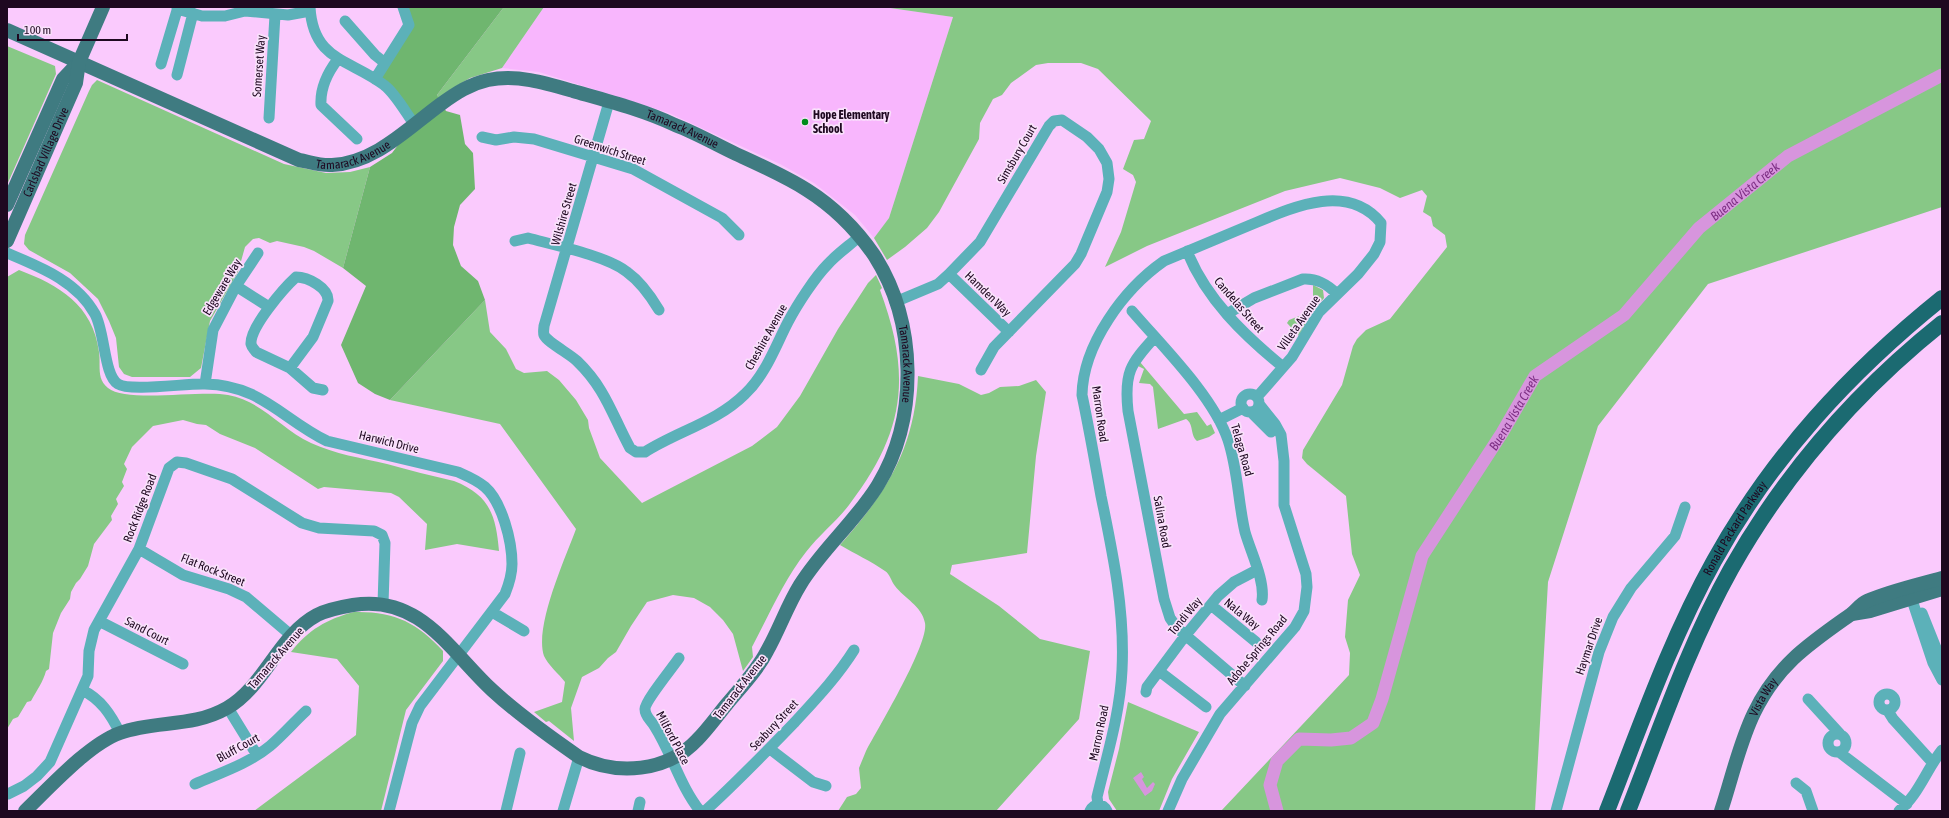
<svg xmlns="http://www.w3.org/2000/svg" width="1949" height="818" viewBox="0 0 1949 818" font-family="'Asap Condensed',sans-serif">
  <rect width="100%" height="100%" fill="#facafd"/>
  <!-- built -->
  <path fill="#f8b6fd" d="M544 7H883L953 17 889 218 874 238 855 215 814 183 780 164 669 113 539 72 502 68Z"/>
  <!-- green -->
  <path fill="#87c886" d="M504 7H544L502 68 470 78 448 91 439 99 437 95Z
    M883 7H1942V207L1708 284 1598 426 1548 582 1535 811H1221L1349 675 1350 653 1345 637 1348 600 1360 575 1352 554 1346 496 1307 464 1302 458 1303 450 1342 385 1353 346 1357 339 1366 330 1390 319 1447 247 1445 235 1433 226 1431 217 1423 212 1427 196 1422 190 1400 198 1380 188 1340 178 1285 191 1147 246 1105 267 1121 232 1136 182 1133 175 1123 169 1134 140 1144 139 1151 121 1098 69 1081 63H1048L1036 65 1011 83 1002 95 993 99 980 123 979 139 939 212 927 228 905 247 887 260 874 238 889 218 953 17Z
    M7 46 55 66 56 74 7 185Z
    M97 80 284 164 326 173 350 172 370 167 343 268 314 251 304 247 277 241 270 243 259 238 253 239 245 247 238 272 210 321 201 368 190 377H132L124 374 119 367 116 338 109 321 98 299 70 273 29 250 24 244 25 235 89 91 92 85Z
    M19 270C59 285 93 305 99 352 101 365 96 379 108 388 126 403 201 390 228 395 262 401 281 429 311 443 335 454 361 458 387 464 409 470 432 476 454 481 490 495 496 516 499 551L457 544 425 550 427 524 399 497 391 493 324 487 318 489 255 448 220 434 206 425 197 424 183 420 153 426 132 447 124 464 127 469 122 482 124 486 116 499 118 504 111 516 112 520 94 544 88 566 80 579 76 583 71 592 70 599 61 613 53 633 49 669 46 671C43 682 37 690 31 701L27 702 18 717 13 719 7 729V277Z
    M876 275 882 288 880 290C912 376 905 432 849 505 836 522 819 535 806 552 784 580 769 615 752 647L753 657 743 671 733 634 723 620 710 607 694 598 673 595 647 602 631 626 616 652 608 658 599 668 582 677 571 708 574 741 549 721 546 722 534 712 562 702 565 682C559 674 548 665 544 656 534 627 565 559 576 529L500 424 390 400 485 300 490 332 506 349 516 369 524 373 547 371 559 380 576 400 588 420 589 428 600 458 642 503 752 446 777 427 800 396 838 329 868 283Z
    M1313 285 1323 290 1324 298 1318 305 1313 298Z
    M1312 311 1299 336 1287 323 1289 320Z
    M1140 362 1184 414 1197 412 1207 426 1211 424 1215 433 1209 437 1197 441C1190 435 1194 424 1186 419L1158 429 1153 387 1150 384 1139 383 1144 369 1138 366Z
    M918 376 959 384 981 395 989 393 1000 387 1019 386 1036 380 1046 392 1036 456 1027 553 952 565 950 574 999 606 1040 639 1090 651 1079 719 996 811H838L847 797 856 794 861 788 859 768 866 751C878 728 929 644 925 623 922 606 904 598 895 586 891 581 890 574 885 571 871 561 855 554 840 545 887 492 915 448 918 376Z
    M354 612C393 611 417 622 443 651V661L406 710 381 811H254L356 735 359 686 337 659 291 652C308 630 327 619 354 612Z
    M1128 702 1199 732 1172 779 1159 811H1117L1109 799 1108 792 1119 749Z"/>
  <!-- forest -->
  <path fill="#6fb66f" d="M403 7H504L437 95 446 111 460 115 465 144 473 153 475 189 460 205 454 227 453 245 461 266 478 281 485 300 390 400 375 394 358 383 341 345 366 286 343 268 370 167 392 153 414 124 375 79 409 25Z"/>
  <!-- water -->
  <path fill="#d795dd" d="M1141 772 1144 777 1142 779 1147 788 1153 782 1155 784 1152 791 1145 796 1133 778Z"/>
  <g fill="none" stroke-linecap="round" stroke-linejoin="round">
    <!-- river -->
    <path stroke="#d795dd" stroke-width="13" id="s1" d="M1277 811 1270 785 1277 761 1299 739 1331 740 1351 738 1373 723 1382 699 1422 556 1502 433 1535 376 1624 315 1699 228 1788 156 1942 75"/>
    <!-- minor -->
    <path stroke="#5cb1b9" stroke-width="11" d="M310 7C313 61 350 59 384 85 395 93 406 113 414 124
      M177 9 202 16H225L245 11 288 15 310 11
      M345 21 375 55 385 63
      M338 59C328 72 320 88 321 105L357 139
      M161 64 178 7
      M177 75 193 13
      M375 79 409 25 403 7
      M609 102 544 326C544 328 543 332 544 335 547 342 570 354 577 361 606 389 612 415 630 448L636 452H645C678 431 717 422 745 394 766 374 775 347 788 322 797 305 815 277 828 264 837 254 850 245 860 236
      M269 118 275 15
      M482 137 496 140 514 137 534 139 633 169 722 218 739 235
      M515 241 528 238C554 245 607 256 627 272 641 282 650 295 659 310
      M1187 251C1206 299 1244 335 1283 367
      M7 253C40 267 77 281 95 314 105 332 104 376 118 384 130 392 188 383 205 384 261 385 282 419 327 441L458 472C467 476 477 480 485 487 502 502 512 541 512 564 512 574 509 584 505 594L420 706 412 723 389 811
      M949 274 1009 332
      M236 286 269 307
      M895 302 938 284 949 274 980 242 1049 126 1054 121 1062 120 1087 137 1099 149 1107 163 1109 179 1107 192 1081 254 1075 264 994 347 981 370
      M1132 311C1163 347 1213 396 1228 440 1238 470 1238 502 1245 532 1251 553 1265 580 1262 600
      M1227 314 1254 298 1303 279C1317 278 1327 284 1337 294
      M1155 337C1130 364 1124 373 1128 411L1164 599 1170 618 1177 628 1245 686
      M290 368 313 337 328 301C329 288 308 277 296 277 284 288 250 327 251 344 252 348 254 349 256 352L290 368 313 388 323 390
      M205 384 213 330 236 286 258 253
      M1241 403a9 9 0 1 1 18 0a9 9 0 1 1-18 0Z
      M1251 412 1271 432
      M1219 420 1243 408
      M139 549 183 575 229 589 246 597 292 636
      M1911 597 1933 663 1942 680
      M1211 605 1256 642
      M492 612 524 631
      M1922 613 1942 663
      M99 621 183 664
      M679 658C673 667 645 701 645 709 645 717 651 720 655 727 672 754 680 786 700 811
      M1159 671 1206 707
      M82 690C101 699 111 715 120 733
      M1146 692 1147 687 1185 636 1218 596 1234 582 1257 570
      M1879 702a8 8 0 1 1 16 0a8 8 0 1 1-16 0Z
      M1808 699 1840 734
      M228 708 257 755
      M1888 711 1893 719 1932 762
      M1828 743a9 9 0 1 1 18 0a9 9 0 1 1-18 0Z
      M770 749 813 782 826 786
      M1839 752 1907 804
      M1796 783 1806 791 1813 811
      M195 784C220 773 248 764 270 746 283 735 294 722 306 711
      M8 794 24 786 37 776 50 762 88 676 89 651 94 630 139 549 169 468 177 462 186 463 232 479 302 523 319 528 374 531 382 535 385 543 383 604
      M1098 804 1097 797C1107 755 1120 714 1122 670 1125 611 1113 554 1101 496 1095 462 1089 428 1082 395 1083 344 1124 289 1164 261 1190 250 1217 239 1243 228 1285 211 1345 179 1381 223L1380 242 1374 254 1358 274 1319 312 1292 357 1257 397
      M506 811 520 753
      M563 811 579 757
      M638 811 640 802
      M705 811C736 783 765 753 794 723 816 699 837 677 854 650
      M1090 811C1094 803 1103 803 1107 811
      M1168 811 1182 779 1220 714 1295 627 1304 611 1307 587 1306 574 1284 505V461L1281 435 1275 424 1259 404
      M1556 811 1599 652 1613 617 1631 588 1675 536 1685 507
      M1899 811C1919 794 1926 770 1942 750"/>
    <!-- major -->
    <g stroke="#3f7b81" stroke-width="14">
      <path id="s2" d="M7 30 299 160C310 162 321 166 332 165 375 163 408 128 441 104 456 93 470 84 488 80 517 74 546 83 573 91 608 101 643 110 675 125 696 133 715 144 736 154 760 165 785 176 807 190 834 207 856 229 874 255 917 322 919 417 878 485 856 521 822 549 800 585 787 606 779 630 767 651 757 671 741 687 727 704 717 716 708 729 697 740 667 772 617 776 579 757 550 737 519 715 492 690 450 651 420 594 353 605 341 607 329 609 317 615 278 636 265 686 227 708 192 728 156 720 120 733 89 744 50 787 25 811"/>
      <path d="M7 205 63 79 79 62"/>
      <path id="s3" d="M7 241 76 83 79 62 103 7"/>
      <path d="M1852 614 1870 611 1942 589"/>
      <path id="s4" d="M1721 811C1732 778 1739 744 1754 713 1777 665 1809 644 1850 615 1856 611 1860 604 1867 601 1890 591 1917 585 1942 578"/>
    </g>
    <!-- highway -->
    <g stroke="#1b6a71" stroke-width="16">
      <path id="s5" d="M1607 811C1640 727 1670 640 1714 561 1772 456 1850 372 1942 298"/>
      <path d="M1628 811C1660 730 1688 646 1731 569 1784 475 1857 391 1942 323"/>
    </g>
  </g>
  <!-- markers -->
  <circle fill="#008c1b" stroke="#f9e1fb" stroke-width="1.5" cx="805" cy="122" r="4"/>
  <g text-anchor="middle" stroke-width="3.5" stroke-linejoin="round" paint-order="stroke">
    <!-- street labels -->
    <g font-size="12" fill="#1e0820" stroke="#f9e1fb">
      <text transform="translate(259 66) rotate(-86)" y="4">Somerset Way</text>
      <text dy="4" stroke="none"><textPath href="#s2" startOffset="736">Tamarack Avenue</textPath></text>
      <text transform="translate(610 150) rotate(18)" y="4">Greenwich Street</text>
      <text dy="4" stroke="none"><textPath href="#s2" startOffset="376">Tamarack Avenue</textPath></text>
      <text dy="4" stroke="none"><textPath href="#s3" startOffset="97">Carlsbad Village Drive</textPath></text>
      <text transform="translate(1017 154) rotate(-60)" y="4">Simsbury Court</text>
      <text transform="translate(564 214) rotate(-74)" y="4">Wilshire Street</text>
      <text transform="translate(222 287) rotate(-59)" y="4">Edgeware Way</text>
      <text transform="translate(988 294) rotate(44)" y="4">Hamden Way</text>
      <text transform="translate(1239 305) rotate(49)" y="4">Candelas Street</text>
      <text transform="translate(1299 323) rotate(-55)" y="4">Villeta Avenue</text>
      <text transform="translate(766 337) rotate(-61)" y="4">Cheshire Avenue</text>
      <text dy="4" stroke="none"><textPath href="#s2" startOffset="1084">Tamarack Avenue</textPath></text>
      <text transform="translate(1100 414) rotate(82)" y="4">Marron Road</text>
      <text transform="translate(389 442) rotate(14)" y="4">Harwich Drive</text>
      <text transform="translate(1242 450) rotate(74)" y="4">Telaga Road</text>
      <text transform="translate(140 508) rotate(-69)" y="4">Rock Ridge Road</text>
      <text transform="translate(1162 522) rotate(80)" y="4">Salina Road</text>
      <text dy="4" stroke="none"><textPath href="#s5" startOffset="311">Ronald Packard Parkway</textPath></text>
      <text transform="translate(213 570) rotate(22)" y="4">Flat Rock Street</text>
      <text transform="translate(1242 614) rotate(39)" y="4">Nala Way</text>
      <text transform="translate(1185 616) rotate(-51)" y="4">Tondi Way</text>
      <text transform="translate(147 631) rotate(27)" y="4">Sand Court</text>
      <text transform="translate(1589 646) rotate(-71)" y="4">Haymar Drive</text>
      <text transform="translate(1257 650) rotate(-50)" y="4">Adobe Springs Road</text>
      <text transform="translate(276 658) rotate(-49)" y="4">Tamarack Avenue</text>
      <text transform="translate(740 687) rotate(-52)" y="4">Tamarack Avenue</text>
      <text dy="4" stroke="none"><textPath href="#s4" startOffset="122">Vista Way</textPath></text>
      <text transform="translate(774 725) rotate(-47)" y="4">Seabury Street</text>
      <text transform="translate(1099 733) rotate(-78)" y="4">Marron Road</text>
      <text transform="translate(673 738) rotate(62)" y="4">Milford Place</text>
      <text transform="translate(238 748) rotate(-29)" y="4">Bluff Court</text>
    </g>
    <!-- poi labels -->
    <g font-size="12" font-weight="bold" fill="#1e0820" stroke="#f9e1fb" text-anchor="start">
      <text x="813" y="119">Hope Elementary<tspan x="813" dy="14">School</tspan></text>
    </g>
    <!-- water labels -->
    <g font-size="13" font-style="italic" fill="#7d2f84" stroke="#f9e1fb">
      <text dy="5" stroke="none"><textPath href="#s1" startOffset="830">Buena Vista Creek</textPath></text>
      <text dy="5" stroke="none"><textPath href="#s1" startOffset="506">Buena Vista Creek</textPath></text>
    </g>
  </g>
  <!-- border -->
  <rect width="1949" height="818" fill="none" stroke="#1e0820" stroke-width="16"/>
  <!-- scale -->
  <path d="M18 34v6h109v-6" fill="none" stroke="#1e0820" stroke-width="2"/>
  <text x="24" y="34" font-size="12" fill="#1e0820" stroke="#f9e1fb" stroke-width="3" paint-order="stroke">100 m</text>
</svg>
